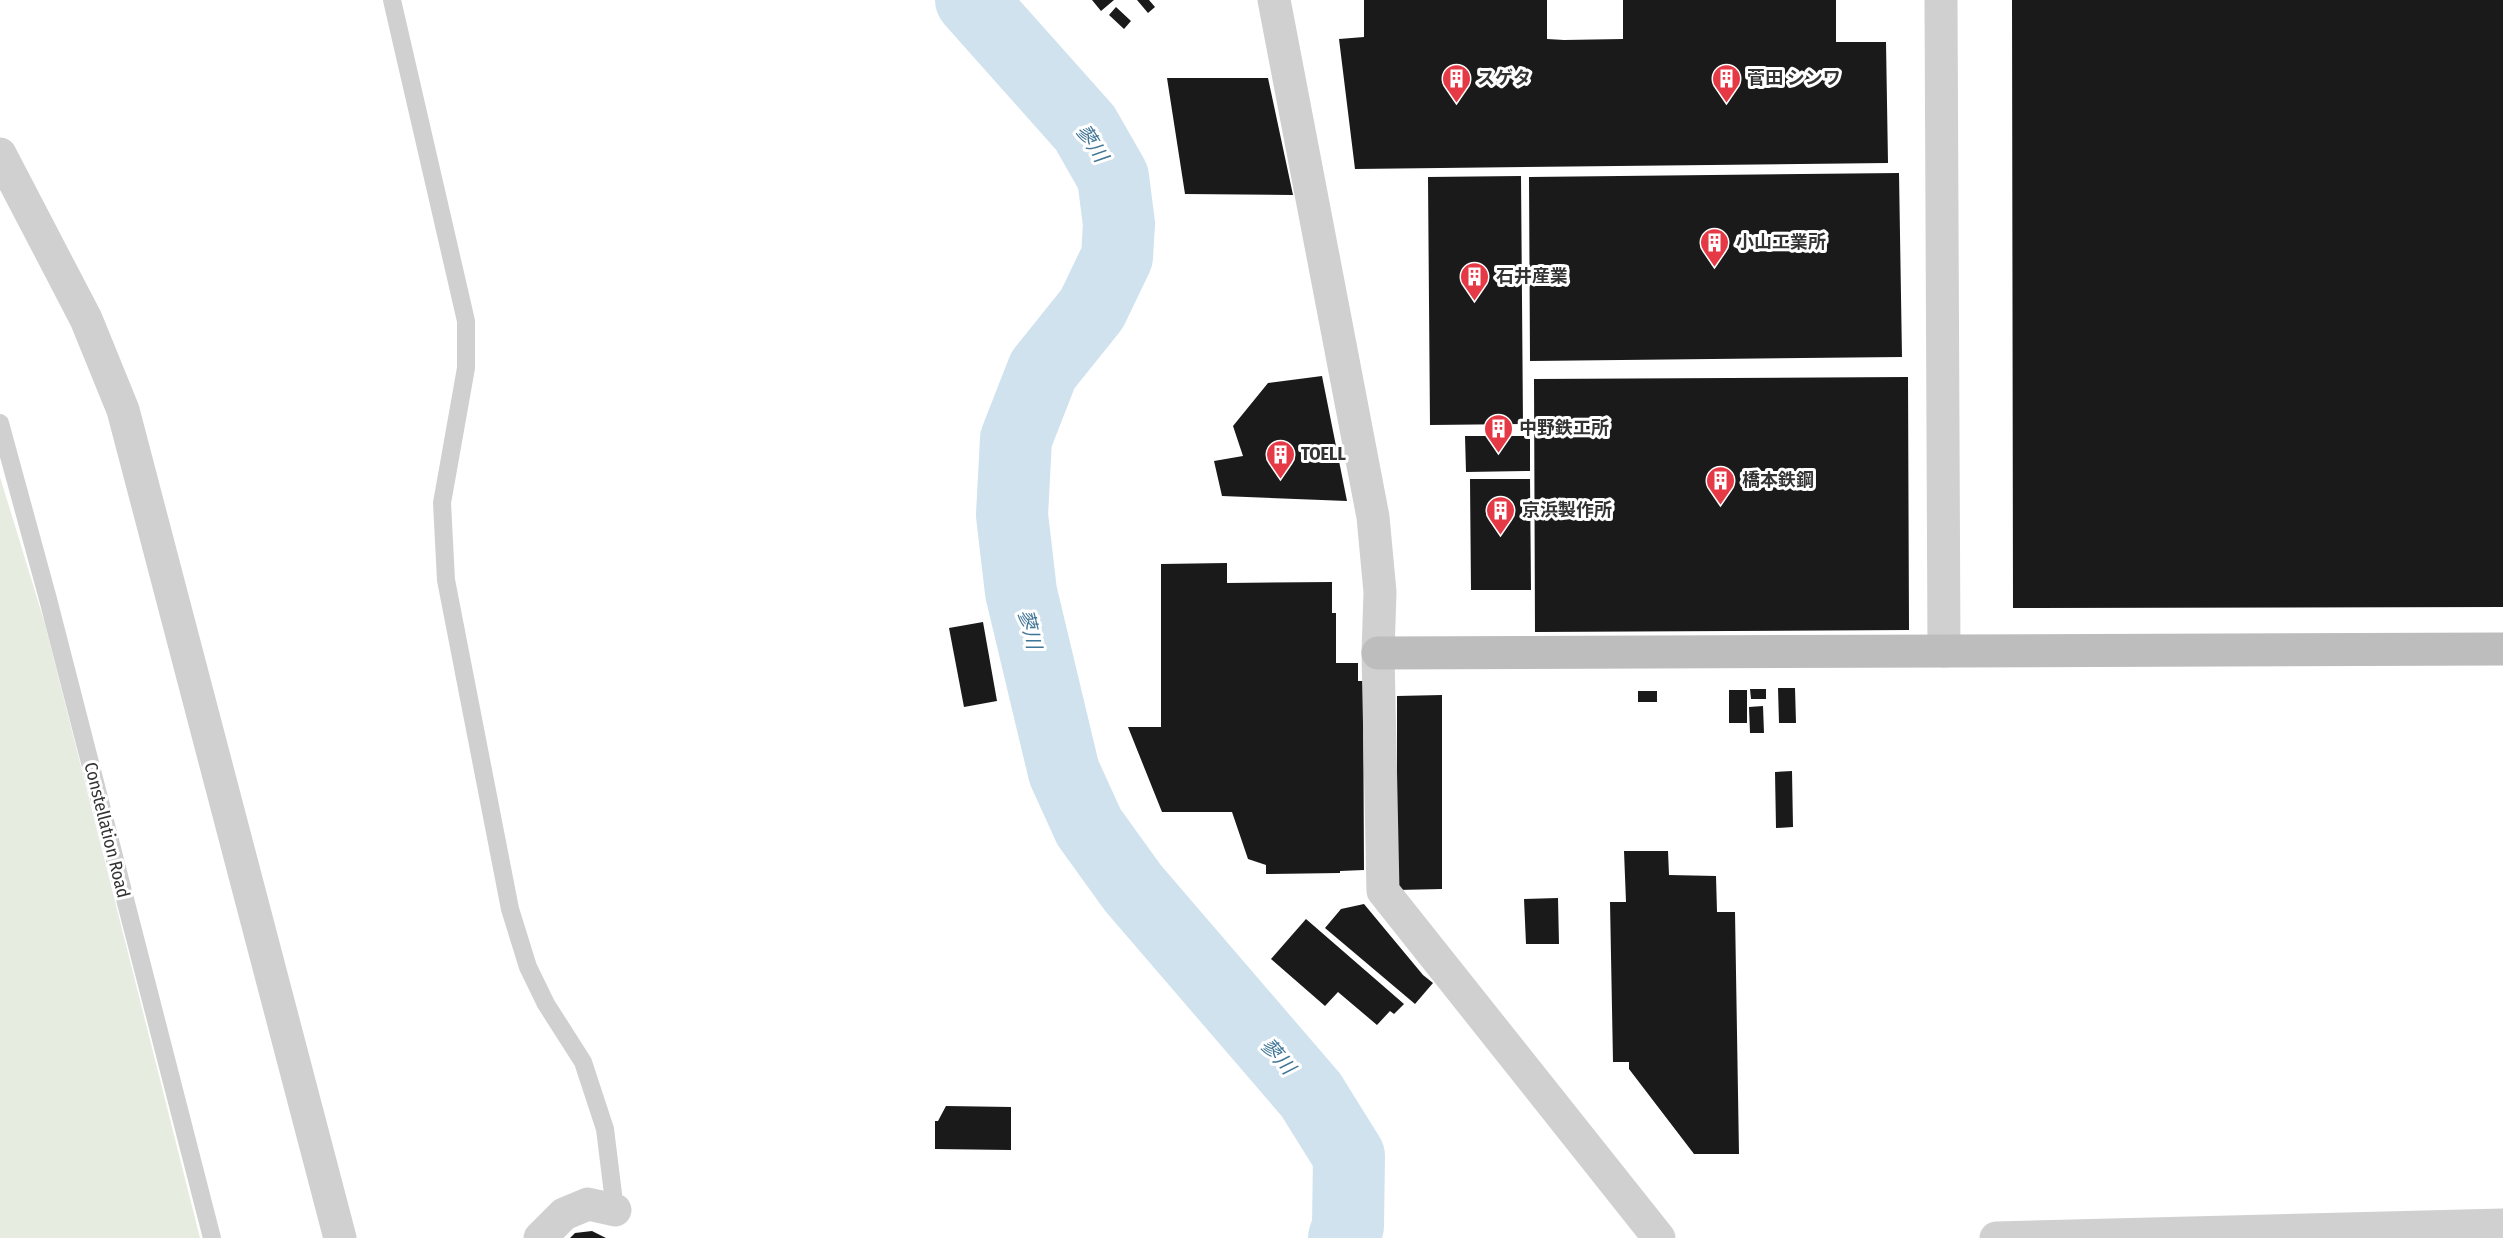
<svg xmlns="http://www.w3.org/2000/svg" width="2503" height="1238" viewBox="0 0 2503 1238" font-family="'Fira Sans Condensed','Noto Sans JP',sans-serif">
  <rect width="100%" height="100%" fill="#fff"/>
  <!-- green -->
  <path fill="#e6ecdf" d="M0 477 45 624 200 1238H0Z"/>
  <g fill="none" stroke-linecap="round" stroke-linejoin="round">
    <!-- river -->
    <path stroke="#cfe2ee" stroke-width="72" d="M971 0 1085 128 1113 177 1119 224 1117 257 1092 309 1043 370 1016 439 1012 515 1021 592 1064 772 1089 827 1133 888 1311 1095 1349 1156 1348 1226 1344 1238"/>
  </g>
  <!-- building -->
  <path fill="#1a1a1a" d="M1092 0H1114L1101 11Z
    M1137 0H1149L1155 7 1148 13Z
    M1364 0H1547V39L1564 40 1623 39V0H1836V42H1886L1888 163 1355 169 1339 39 1364 37Z
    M2012 0H2503V607L2013 608Z
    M1116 7 1131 21 1124 29 1109 15Z
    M1167 78H1268L1293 195 1185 194Z
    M1899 173 1902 357 1530 361 1529 177Z
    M1521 176 1523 424 1430 425 1428 177Z
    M1322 376 1347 501 1222 496 1214 461 1243 456 1233 426 1268 383Z
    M1908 377 1909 630 1535 632 1534 379Z
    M1465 436H1530V471L1466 472Z
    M1470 479H1530L1531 590H1471Z
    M1227 563V583L1332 582V613H1336V663H1358V681H1363L1364 870 1340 871V873L1266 874V865L1248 859 1232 812H1162L1128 727H1161V564Z
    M983 622 997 701 964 707 949 628Z
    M1778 688H1795L1796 723H1779Z
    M1750 689H1766V699H1751Z
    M1729 690H1747V723H1729Z
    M1638 691H1657V702H1638Z
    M1442 695V889L1397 890V696Z
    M1763 706 1764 733H1750L1749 707Z
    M1792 771 1793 827 1776 828 1775 772Z
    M1624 851H1668L1669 875 1716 876 1717 912H1735L1739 1154H1694L1629 1069V1062H1613L1610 902H1626Z
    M1558 898 1559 944H1526L1524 899Z
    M1364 904 1423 975 1433 983 1415 1004 1325 928 1341 909Z
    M1306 919 1404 1004 1394 1014 1390 1011 1377 1025 1338 992 1325 1006 1271 959Z
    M946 1106 1011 1107V1150L935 1149V1121H938Z
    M592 1231 606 1238H570L575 1233Z"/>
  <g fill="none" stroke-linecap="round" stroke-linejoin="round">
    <!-- lane -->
    <path stroke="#d0d0d0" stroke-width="18" d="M392 0 466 321V368L442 503 446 580 510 909 528 967 546 1004 583 1062 605 1129 615 1210
      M0 423 48 599 212 1238"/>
    <!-- street -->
    <path stroke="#d0d0d0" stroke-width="33" d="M1274 0 1373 517 1380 592 1378 653 1383 891 1659 1238
      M1941 0 1944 651
      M0 154 86 319 123 410 340 1238
      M540 1238 564 1214 588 1204 615 1210
      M1996 1238 2503 1225"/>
    <!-- secondary -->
    <path stroke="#bdbdbd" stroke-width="33" d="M1378 653 2503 649"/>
  </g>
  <!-- icons -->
  <defs>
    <symbol id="building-pin" viewBox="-11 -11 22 30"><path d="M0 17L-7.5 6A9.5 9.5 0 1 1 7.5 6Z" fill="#e63946" stroke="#fff"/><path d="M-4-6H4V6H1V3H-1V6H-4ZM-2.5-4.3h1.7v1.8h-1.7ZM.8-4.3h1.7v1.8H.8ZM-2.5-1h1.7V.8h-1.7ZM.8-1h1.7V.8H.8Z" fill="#fff"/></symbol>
  </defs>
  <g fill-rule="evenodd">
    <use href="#building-pin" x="1440" y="62" width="33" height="45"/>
    <use href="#building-pin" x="1710" y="62" width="33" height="45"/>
    <use href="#building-pin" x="1698" y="226" width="33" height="45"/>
    <use href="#building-pin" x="1458" y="260" width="33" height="45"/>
    <use href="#building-pin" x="1482" y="412" width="33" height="45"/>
    <use href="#building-pin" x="1264" y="438" width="33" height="45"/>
    <use href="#building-pin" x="1704" y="464" width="33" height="45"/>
    <use href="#building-pin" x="1484" y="494" width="33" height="45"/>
  </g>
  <g text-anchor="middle" stroke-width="6" stroke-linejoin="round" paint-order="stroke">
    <!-- poi labels -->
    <g font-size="18" font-weight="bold" fill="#333" stroke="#fff" text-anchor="start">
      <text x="1477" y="84">スゲタ</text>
      <text x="1747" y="84">菅田 シンワ</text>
      <text x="1736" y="248">小山工業所</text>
      <text x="1496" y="282">石井産業</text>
      <text x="1519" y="434">中野鉄工所</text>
      <text x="1301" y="460">TOELL</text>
      <text x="1742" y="486">橋本鉄鋼</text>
      <text x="1522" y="516">京浜製作所</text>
    </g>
    <!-- street labels -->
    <g font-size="18" fill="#333" stroke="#fff">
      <text transform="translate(107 830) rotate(76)" y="6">Constellation Road</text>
    </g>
    <!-- water labels -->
    <g font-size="20" font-style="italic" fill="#3f7597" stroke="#fff">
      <text transform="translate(1092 143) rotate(57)" y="7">蓼川</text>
      <text transform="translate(1030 629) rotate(76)" y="7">蓼川</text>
      <text transform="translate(1278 1056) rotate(49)" y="7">蓼川</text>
    </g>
  </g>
</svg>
